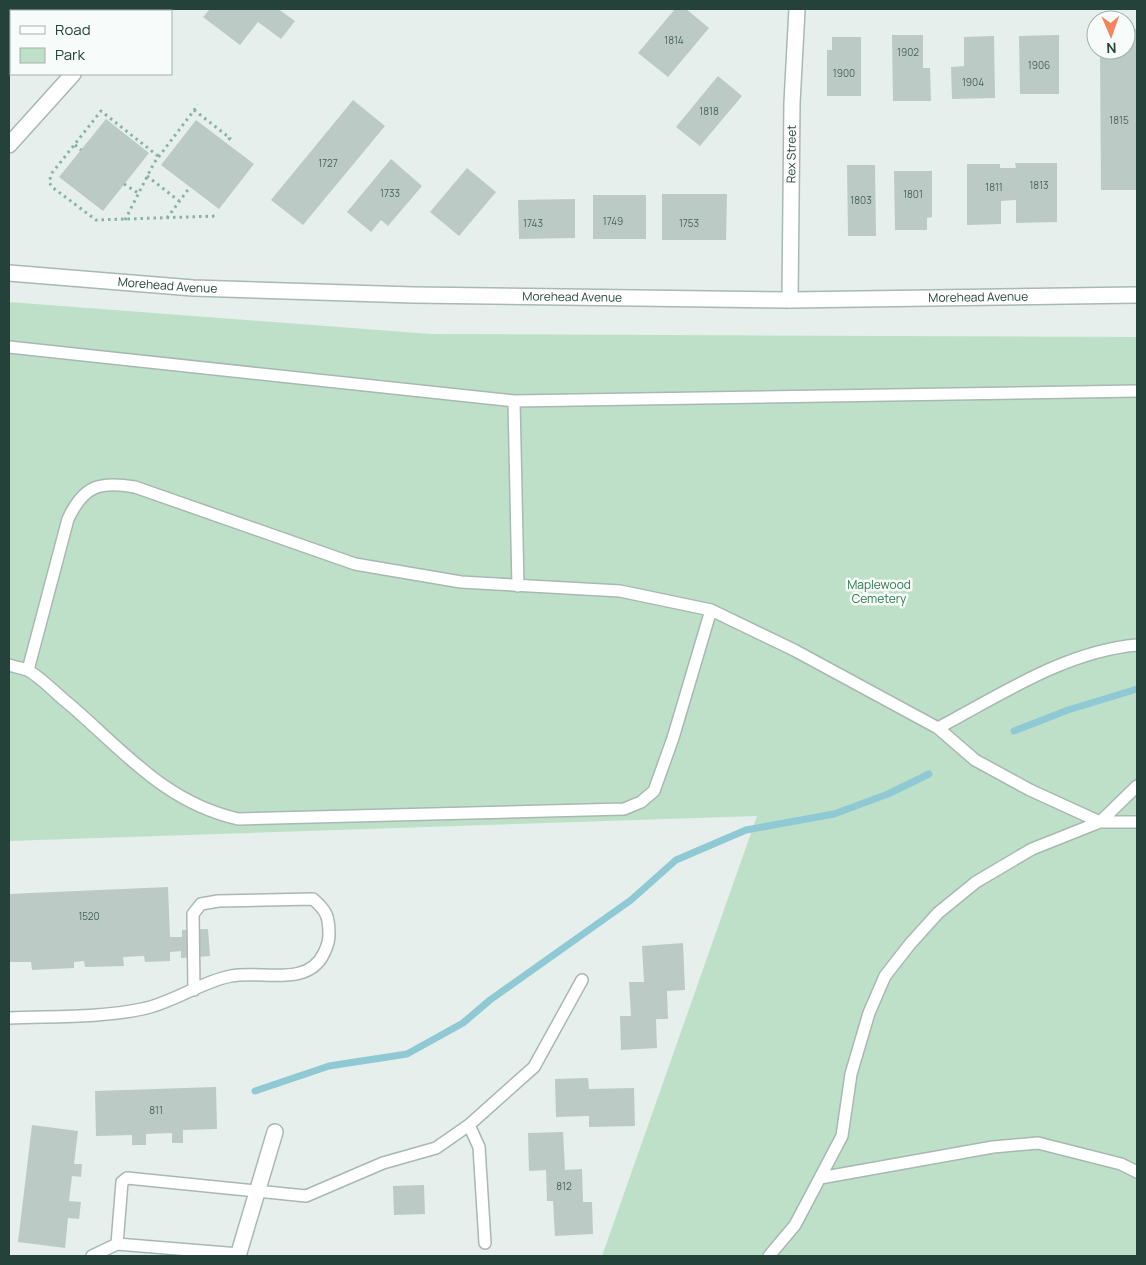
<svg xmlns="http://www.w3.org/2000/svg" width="1146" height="1265" viewBox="0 0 1146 1265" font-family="Manrope,sans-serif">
  <rect width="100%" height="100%" fill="#e6efeb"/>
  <!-- green -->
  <path fill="#bfe0c8" d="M9 302 431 334 1137 337V1256H602L757 816 9 841Z"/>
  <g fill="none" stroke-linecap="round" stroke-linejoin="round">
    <!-- stream -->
    <path stroke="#8ec9d4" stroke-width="7" d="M1014 731 1068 710 1137 689
      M255 1091 329 1066 407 1054 463 1023 490 1000 631 900 676 860 746 830 834 814 888 794 929 774"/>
  </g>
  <!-- building -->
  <path fill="#bbcac4" d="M210 9H278L295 21 281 39 258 22 240 45 203 17Z
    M675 9H686L709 28 668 77 638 53Z
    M1126 29H1137V190H1101L1100 50H1126Z
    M892 35H923V68H930L931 101H893Z
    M1059 35V94H1020L1019 36Z
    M994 36 995 98 952 99 951 67 964 66V37Z
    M832 37H861V96H827V50H832Z
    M718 76 742 96 700 146 676 127Z
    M353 100 385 126 303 225 271 200Z
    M106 119 149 153 103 211 59 177Z
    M196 120 254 164 219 209 161 165Z
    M391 159 422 186 388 226 381 220 371 232 347 212Z
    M1015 163H1057V222L1016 223V200L1001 201V224L967 225V164H1000V168H1016Z
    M847 165H875L876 236H848Z
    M467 168 496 192 459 236 430 212Z
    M894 171H932V217L927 218V230H895Z
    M662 194H727L726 240H662Z
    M593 195H646V239H593Z
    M575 199V238L519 239 518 200Z
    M168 887 170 937H182V930L208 929 210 956 181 958V951L170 952V961L145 962 144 956 123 957 124 966 85 967 84 961 74 962V968L32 970 31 962H9V894Z
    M683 943 685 990 667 991 668 1019H656L657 1048 621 1050 620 1016H631L629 982H644L642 946Z
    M588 1078 589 1089 634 1088 635 1126 589 1127V1116L556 1117 555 1079Z
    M216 1087 217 1129 183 1130V1143H172V1133L146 1134V1145H132V1135L96 1136 95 1091Z
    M32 1125 78 1131 74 1164H82L81 1177 72 1176 69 1201 81 1202 79 1219 68 1218 65 1248 18 1242Z
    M563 1132 565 1170 582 1169 583 1202H592L593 1234 555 1236 553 1201H547L546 1170 529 1171 528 1133Z
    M424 1185 425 1214 394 1215 393 1186Z"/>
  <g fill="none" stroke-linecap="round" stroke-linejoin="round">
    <defs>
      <path id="service" d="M9 347 514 401 1137 391
        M514 401 518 586
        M9 665C15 667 22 668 27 670 40 676 57 695 69 704 124 751 164 802 238 819L624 809 641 802 654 791 673 738 711 610
        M28 670 68 519C84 485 100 481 135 487L355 564 461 582 620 591 711 610 794 650 938 728C1000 695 1066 651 1137 645
        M938 728 975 760 1030 790 1100 822 1137 786
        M9 1018C52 1016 99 1018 142 1009 173 1003 200 982 231 976 261 970 308 988 324 953 327 947 329 942 329 935 329 917 327 911 313 899L218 901 201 904 193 914 194 990
        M469 1125 479 1147 485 1243
        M820 1178 993 1147 1038 1143 1121 1164 1137 1172
        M117 1244 239 1254
        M92 1256 117 1244 122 1182 127 1178 306 1196 383 1163 436 1148 469 1125 534 1067 582 980
        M769 1256 795 1225 842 1136 851 1074 869 1013 885 976 910 944 938 913 976 882 1032 849 1100 822H1137"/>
      <g id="minor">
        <path id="s1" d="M790 300 792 103 797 9"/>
        <path d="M238 1256 275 1132"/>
      </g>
      <g id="tertiary">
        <path d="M126 11 128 9"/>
        <path d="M9 145 73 74"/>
        <path id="s2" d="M9 273 193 288 413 295 790 300 1137 295"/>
      </g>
    </defs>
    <!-- service casing -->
    <use href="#service" stroke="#a8b8b2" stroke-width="14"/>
    <!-- minor casing -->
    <use href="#minor" stroke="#a8b8b2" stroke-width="18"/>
    <!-- tertiary casing -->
    <use href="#tertiary" stroke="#a8b8b2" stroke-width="18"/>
    <!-- path -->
    <path stroke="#86b3a5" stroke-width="3" stroke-dasharray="2.5 4" stroke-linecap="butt" d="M194 110 230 138 226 143
      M75 145 81 150
      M158 156 101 111 52 173 49 182 52 187 96 220 217 216
      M147 176 179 201
      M124 184 138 193
      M167 218 190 187
      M125 220 154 163 198 105"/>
    <!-- service -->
    <use href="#service" stroke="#fff" stroke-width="11"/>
    <!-- minor -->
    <use href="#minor" stroke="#fff" stroke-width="15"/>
    <!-- tertiary -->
    <use href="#tertiary" stroke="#fff" stroke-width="15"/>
  </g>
  <g text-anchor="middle" stroke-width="5" stroke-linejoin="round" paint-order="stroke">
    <!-- number labels -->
    <g font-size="10" fill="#4a645c">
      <text x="674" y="44">1814</text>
      <text x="908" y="56">1902</text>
      <text x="1039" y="69">1906</text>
      <text x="844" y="77">1900</text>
      <text x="973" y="86">1904</text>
      <text x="709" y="115">1818</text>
      <text x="1119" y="124">1815</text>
      <text x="328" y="167">1727</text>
      <text x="1039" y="189">1813</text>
      <text x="994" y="191">1811</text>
      <text x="390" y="197">1733</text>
      <text x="913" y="198">1801</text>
      <text x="861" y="204">1803</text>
      <text x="613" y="225">1749</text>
      <text x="533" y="227">1743</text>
      <text x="689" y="227">1753</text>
      <text x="89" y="920">1520</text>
      <text x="156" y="1114">811</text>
      <text x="564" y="1190">812</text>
    </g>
    <!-- street labels -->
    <g font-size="12" fill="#24423a" stroke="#f7fbf9">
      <text dy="4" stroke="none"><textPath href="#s1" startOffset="146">Rex Street</textPath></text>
      <text dy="4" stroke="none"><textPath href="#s2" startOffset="159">Morehead Avenue</textPath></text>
      <text dy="4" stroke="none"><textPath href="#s2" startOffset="564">Morehead Avenue</textPath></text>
      <text dy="4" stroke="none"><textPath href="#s2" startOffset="970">Morehead Avenue</textPath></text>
    </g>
    <!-- park labels -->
    <g font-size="12" fill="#2d7a4b" stroke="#f7fbf9">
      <text x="879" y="589">Maplewood<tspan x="879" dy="14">Cemetery</tspan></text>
    </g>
  </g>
  <!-- border -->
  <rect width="1146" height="1265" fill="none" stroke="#24423a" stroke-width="20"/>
  <!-- legend -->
  <rect x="10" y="10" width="162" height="65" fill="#f7fbf9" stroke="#a3b1ad"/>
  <rect x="20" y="26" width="25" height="8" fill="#ffffff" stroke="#a3b1ad"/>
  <text x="55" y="35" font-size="15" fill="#24423a">Road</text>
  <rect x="20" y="48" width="25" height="15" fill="#bfe0c8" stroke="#a3b1ad"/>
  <text x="55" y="60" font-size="15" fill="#24423a">Park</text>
  <!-- north arrow -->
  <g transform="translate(1111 35) rotate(178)"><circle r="24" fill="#f7fbf9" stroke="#a3b1ad"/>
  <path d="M0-4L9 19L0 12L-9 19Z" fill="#f4845f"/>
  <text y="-8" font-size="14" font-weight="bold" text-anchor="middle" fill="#24423a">N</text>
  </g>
</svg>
